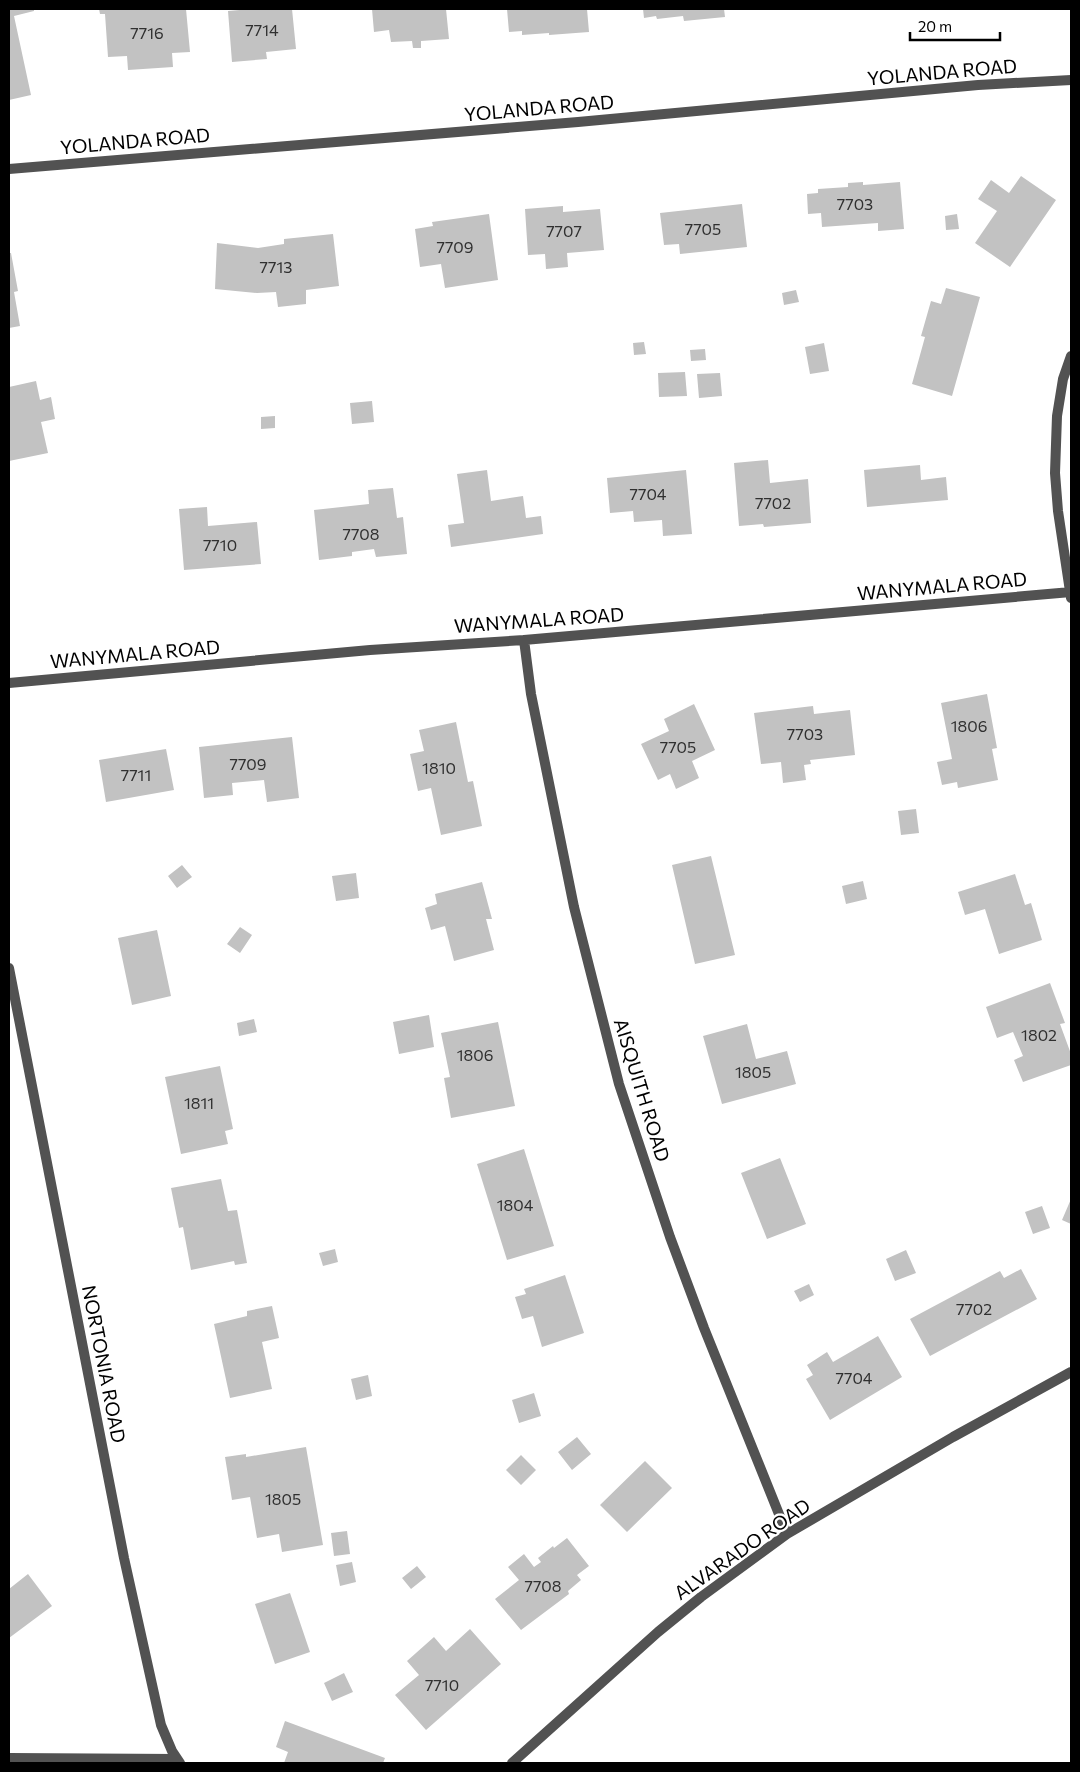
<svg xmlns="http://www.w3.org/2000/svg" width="1080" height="1772" viewBox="0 0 1080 1772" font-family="Commissioner,sans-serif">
  <rect width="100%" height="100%" fill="#fff"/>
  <!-- building -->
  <path fill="#c2c2c2" d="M9 9H34V11L14 16 31 95 9 100Z
    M99 9H186L190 52 172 53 173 67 128 70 127 56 108 57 105 14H100Z
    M251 9H292L296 49 266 52 267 59 232 62 228 11Z
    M372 9H446L449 39 421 41V48H413L412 41 391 42 389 30 374 32Z
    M507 9H587L589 32 549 35V33L522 35V31L509 32Z
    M643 9H724L725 17 684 21 683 16 657 19 656 16 644 18Z
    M1021 176 1056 200 1010 267 975 243 997 211 978 199 991 180 1009 193Z
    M863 182V185L900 182 904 229 878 231V223L822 227 821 213 808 214 807 194 818 193V189L848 187V183Z
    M742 204 747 247 680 254 679 244 664 245 660 213Z
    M563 206V212L600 209 604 250 567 253 568 267 546 269 545 254 528 255 525 209Z
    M489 214 498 280 445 288 441 264 420 267 415 229 433 226 432 222Z
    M957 214 959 229 946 230 945 216Z
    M333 234 339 286 306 290V304L278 307 276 292 257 293 215 289 217 243 258 248 284 244V239Z
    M9 253H11L18 291 14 292 20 326 9 328Z
    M946 288 980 297 952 396 912 384 925 337 921 336 931 301 941 304Z
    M796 290 799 302 784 305 782 293Z
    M644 342 646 354 634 355 633 343Z
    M824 343 829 371 810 374 805 347Z
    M705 349 706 360 691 361 690 350Z
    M685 372 687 396 659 397 658 373Z
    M720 373 722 396 699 398 697 374Z
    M36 381 40 400 51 397 55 419 41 422 48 453 9 461V387Z
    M372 401 374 422 352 424 350 403Z
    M275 416V428L261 429V417Z
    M768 460 770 483 808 479 811 523 764 527 763 524 739 526 734 463Z
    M920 465 921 480 946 477 948 500 867 507 864 470Z
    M487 470 491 501 523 496 526 518 541 516 543 534 451 547 448 525 464 523 457 474Z
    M686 470 692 534 663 536 662 520 634 522 633 511 610 513 607 478Z
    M393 488 397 518 403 517 407 554 376 557 374 549 352 552V556L319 560 314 510 369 504 368 490Z
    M207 507 208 526 257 522 261 564 184 570 179 509Z
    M987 694 997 748 992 749 998 780 958 788 957 782 942 785 937 762 952 759 941 703Z
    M694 704 715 750 692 761 699 778 676 789 670 774 658 780 641 744 669 731 664 719Z
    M813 706 814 714 850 710 855 755 810 760 811 764 804 765 806 780 783 783 781 762 761 764 754 713Z
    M456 722 468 782 473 781 482 826 441 835 431 788 418 791 410 754 424 751 419 730Z
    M292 737 299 798 267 802 264 780 232 783 233 795 204 798 199 747Z
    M166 749 174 790 106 802 99 760Z
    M916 809 919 833 901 835 898 811Z
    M711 856 735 955 695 964 672 865Z
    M182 865 192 877 177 888 168 876Z
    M356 873 359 898 336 901 332 876Z
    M1015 874 1025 905 1031 903 1042 940 999 954 985 909 965 915 958 892Z
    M863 881 867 899 846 904 842 886Z
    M482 882 492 919H486L494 950 454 961 445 926 431 930 425 908 437 904 435 894Z
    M240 927 252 935 240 953 227 944Z
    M157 930 171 996 132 1005 118 938Z
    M1050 983 1065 1023 1060 1024 1071 1054V1065L1023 1082 1014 1060 1023 1056 1013 1032 997 1038 986 1007Z
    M429 1015 434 1047 399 1054 393 1022Z
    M254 1019 257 1032 239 1036 237 1023Z
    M498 1022 515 1106 451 1118 444 1078 450 1077 441 1033Z
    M747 1024 756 1059 787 1051 796 1084 722 1104 703 1036Z
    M220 1066 233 1129 225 1131 228 1144 181 1154 165 1077Z
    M524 1149 554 1246 507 1260 477 1164Z
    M780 1158 806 1224 767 1239 741 1173Z
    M221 1179 228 1211 237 1210 247 1263 235 1265 234 1261 191 1270 183 1227 179 1228 171 1188Z
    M1071 1199V1224L1062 1220Z
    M1042 1206 1050 1228 1033 1234 1025 1212Z
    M335 1249 338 1262 323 1266 319 1253Z
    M906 1250 916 1273 895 1281 886 1259Z
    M1021 1269 1037 1299 930 1356 910 1319 1000 1271 1004 1278Z
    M565 1275 584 1333 542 1347 533 1316 522 1319 515 1297 526 1294 524 1289Z
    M809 1284 814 1295 800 1302 794 1291Z
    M272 1306 279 1338 262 1342 272 1389 230 1398 214 1324 247 1316V1311Z
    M878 1336 902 1377 830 1420 806 1379 813 1375 807 1365 827 1352 833 1362Z
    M368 1375 372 1396 356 1400 351 1379Z
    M534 1393 541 1416 519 1423 512 1400Z
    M577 1437 591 1454 572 1470 558 1452Z
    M306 1447 323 1545 282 1552 279 1534 257 1538 250 1497 232 1500 225 1457 246 1454V1457Z
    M521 1455 536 1470 521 1485 506 1470Z
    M645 1461 672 1488 627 1532 600 1505Z
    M347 1531 350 1554 334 1556 331 1533Z
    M567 1538 589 1566 577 1575 581 1580 568 1591 569 1594 521 1630 495 1599 519 1580 508 1567 524 1554 534 1567 541 1562 538 1558 553 1546 554 1548Z
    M352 1562 356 1582 340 1586 336 1565Z
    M417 1566 426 1577 411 1589 402 1578Z
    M28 1574 52 1606 9 1638V1589Z
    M290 1593 310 1652 275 1664 255 1604Z
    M470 1629 501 1664 426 1730 395 1695 419 1675 407 1661 434 1637 446 1651Z
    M344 1673 353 1692 332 1701 324 1683Z
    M285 1721 385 1758 383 1763H284L288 1752 276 1747Z"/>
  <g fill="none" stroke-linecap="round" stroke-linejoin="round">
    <!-- street -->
    <path stroke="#525252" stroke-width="10" d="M9 169 578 122 978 85 1071 80
      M1071 356 1063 379 1057 416 1055 473 1058 511 1071 598
      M524 640 531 694 574 907 619 1084 670 1237 704 1328 787 1534
      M9 683 370 650 524 640 1071 592
      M9 968 124 1558 161 1725 172 1751 180 1763
      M9 1758 177 1759
      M512 1763 658 1632 701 1597 787 1534 953 1437 1071 1372"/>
  </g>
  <g text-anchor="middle" stroke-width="4.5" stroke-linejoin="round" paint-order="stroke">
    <!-- number labels -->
    <g font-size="16" fill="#303030">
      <text x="262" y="36">7714</text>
      <text x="147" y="39">7716</text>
      <text x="855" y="210">7703</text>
      <text x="703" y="235">7705</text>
      <text x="564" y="237">7707</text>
      <text x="455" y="253">7709</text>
      <text x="276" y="273">7713</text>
      <text x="648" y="500">7704</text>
      <text x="773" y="509">7702</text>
      <text x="361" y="540">7708</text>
      <text x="220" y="551">7710</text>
      <text x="969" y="732">1806</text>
      <text x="805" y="740">7703</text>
      <text x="678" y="753">7705</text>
      <text x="248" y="770">7709</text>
      <text x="439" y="774">1810</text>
      <text x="136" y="781">7711</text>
      <text x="1039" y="1041">1802</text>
      <text x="475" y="1061">1806</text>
      <text x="753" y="1078">1805</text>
      <text x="199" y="1109">1811</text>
      <text x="515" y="1211">1804</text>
      <text x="974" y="1315">7702</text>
      <text x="854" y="1384">7704</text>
      <text x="283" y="1505">1805</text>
      <text x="543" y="1592">7708</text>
      <text x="442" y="1691">7710</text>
    </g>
    <!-- street labels -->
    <g font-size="19" fill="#000" stroke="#fff">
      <text transform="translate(942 72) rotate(-5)" y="7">YOLANDA ROAD</text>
      <text transform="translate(539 108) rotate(-5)" y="7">YOLANDA ROAD</text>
      <text transform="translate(135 141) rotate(-5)" y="7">YOLANDA ROAD</text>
      <text transform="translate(942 586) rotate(-5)" y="7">WANYMALA ROAD</text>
      <text transform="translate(539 620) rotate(-4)" y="7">WANYMALA ROAD</text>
      <text transform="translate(135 654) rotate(-5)" y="7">WANYMALA ROAD</text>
      <text transform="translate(642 1090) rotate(73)" y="7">AISQUITH ROAD</text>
      <text transform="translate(104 1364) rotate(79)" y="7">NORTONIA ROAD</text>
      <text transform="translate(742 1549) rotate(-35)" y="7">ALVARADO ROAD</text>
    </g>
  </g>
  <!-- border -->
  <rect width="1080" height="1772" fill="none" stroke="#000000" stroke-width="20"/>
  <!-- scale -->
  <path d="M910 32v8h90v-8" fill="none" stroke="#000000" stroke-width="2.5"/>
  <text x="918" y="32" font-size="15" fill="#000000" stroke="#ffffff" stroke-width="4" paint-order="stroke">20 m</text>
</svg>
